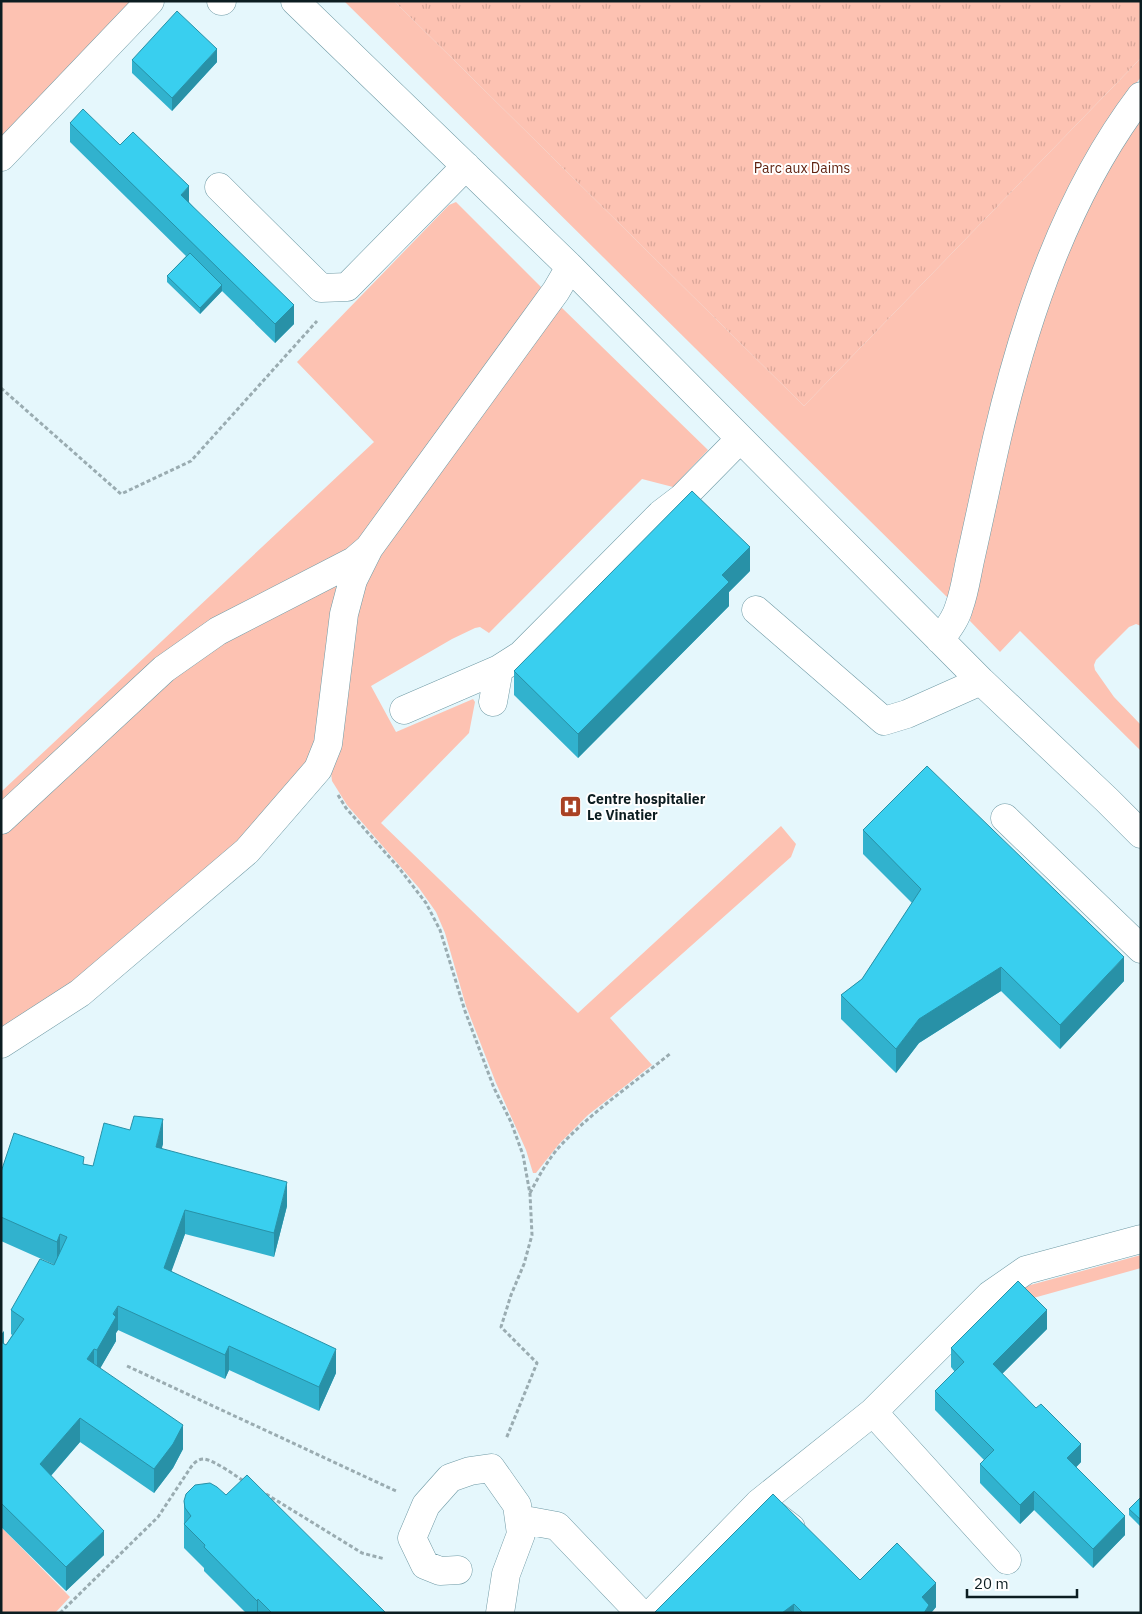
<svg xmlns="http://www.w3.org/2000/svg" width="1142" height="1614" viewBox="0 0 1142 1614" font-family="'IBM Plex Sans',sans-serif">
  <defs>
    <pattern id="park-tufts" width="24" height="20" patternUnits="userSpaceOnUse" patternTransform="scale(1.25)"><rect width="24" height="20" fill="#fdc2b2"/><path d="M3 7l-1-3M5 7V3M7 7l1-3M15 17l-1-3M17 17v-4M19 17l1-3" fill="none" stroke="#d8a699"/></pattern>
  </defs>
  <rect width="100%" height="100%" fill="#e5f7fc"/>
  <!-- grass -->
  <path fill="#fdc2b2" d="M1 1H132L1 142Z
    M344 1H394L804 406 1141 58V77L1115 111 948 598Z
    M1141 114V626L1136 624 1129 627 1096 660 1094 665 1095 670 1114 697 1141 725V751L1020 631 1000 652 970 621 991 511 1036 335 1087 205Z
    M456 202 542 288 369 526 349 550 283 586 1 808V792L374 442 297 362 449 205Z
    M561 307 708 450 673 487 642 479 489 633 480 627 475 628 452 639 371 686 396 732 473 699 475 702 469 733 381 823 578 1013 781 826 796 844 791 857 610 1018 652 1065 588 1115 559 1144 536 1173H533L526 1150 496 1083 466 1006 445 933 436 912 419 888 347 805 332 781 331 773 339 752 358 601 377 560Z
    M338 583 318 741 302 773 227 852 112 955 1 1030V832L197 654Z
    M1141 1255V1268L1019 1302 1023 1287Z
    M1 1527 70 1597 55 1613H1Z"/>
  <!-- park -->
  <path fill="url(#park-tufts)" d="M394 1H1141V58L804 406Z"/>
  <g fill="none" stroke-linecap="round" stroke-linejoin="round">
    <defs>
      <path id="minor" d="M221 1H222
        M295 1 570 267 981 681 1107 800 1141 834
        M1 157 150 1
        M219 187 321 288 347 287 466 166
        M756 610 884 721 907 714 981 681
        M940 640C947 630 956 619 959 607 965 591 967 573 971 556 980 516 988 477 997 438 1025 318 1066 195 1141 96
        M493 702 499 669
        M404 710 499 669 521 655 661 514 682 498 740 439
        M1005 818 1141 949
        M1 820 164 669 218 631 354 561 368 549
        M1 1044 80 993 247 851 318 769 328 744 344 614 353 580 369 548 556 291 570 267
        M519 1519 557 1526 640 1613
        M791 1528 759 1503 873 1412
        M1007 1560 873 1412 990 1295 1026 1270 1141 1239
        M458 1570 440 1571 425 1565 412 1538 426 1505 450 1478 470 1471 491 1468 517 1505 521 1534 506 1574 500 1613
        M652 1613 759 1503"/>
    </defs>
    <!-- minor casing -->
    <use href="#minor" stroke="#6f9aa5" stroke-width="29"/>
    <!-- path -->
    <path stroke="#9aacb1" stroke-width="3" stroke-dasharray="4 2.5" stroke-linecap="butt" d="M1 388 121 494 191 461 317 321
      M338 795 346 808 399 868 426 903 440 930 465 1011 494 1088 511 1122 523 1155 530 1194 532 1235 524 1264 511 1295 501 1327 537 1363 506 1439
      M530 1193C539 1176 548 1159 561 1145 594 1110 634 1083 671 1053
      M127 1366 396 1491
      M266 1494 362 1553 385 1559
      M60 1613 158 1517 191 1467C194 1463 198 1459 204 1459 214 1460 236 1476 245 1482"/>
    <!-- minor -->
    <use href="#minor" stroke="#fff" stroke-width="28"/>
  </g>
  <!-- wall -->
  <path fill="#31b2ce" d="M132 60 217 62 172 111 132 73Z
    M70 123 120 145 189 202 294 324 275 343 222 291 200 314 167 282V276L186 256 70 142Z
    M750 571 729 592V606L578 758 514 695V671Z
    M863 830 1124 981 1060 1049 1001 991 919 1043 896 1073 841 1019V995L862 979 912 903 863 854Z
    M163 1144 161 1148 287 1206 274 1257 185 1234 171 1271 336 1373 319 1411 229 1370 225 1379 118 1330 116 1333V1341L100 1368 183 1449 173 1468 154 1493 80 1442 51 1476 104 1555 66 1591 1 1527V1329L4 1344 6 1345 12 1335 11 1334V1310L55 1265 1 1241V1172L84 1164 93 1166Z
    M1047 1329 1002 1374 1081 1462 1076 1467 1125 1535 1093 1568 1034 1510 1020 1524 980 1483V1464L984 1460 935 1410V1391L955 1372 951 1367V1348Z
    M226 1495 386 1613H246L204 1571V1568L184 1548V1501Z
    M1141 1497V1527L1129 1515V1509Z
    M860 1580 936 1607 931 1613H654Z"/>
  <!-- shaded-wall -->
  <path fill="#2891a7" d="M217 49V62L172 111V98Z
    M189 186V205L181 195Z
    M222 285V291L200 314V308Z
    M294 305V324L275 343V324Z
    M750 547V571L729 592V606L578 758V734L722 575Z
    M1124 957V981L1060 1049V1025Z
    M1001 967V991L919 1043 896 1073V1049L919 1019Z
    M163 1119V1144L156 1171V1147Z
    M287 1182V1206L274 1257V1233Z
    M185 1210V1234L164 1292V1268Z
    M60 1234V1258L57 1266V1242Z
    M118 1306V1330L116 1333V1341L97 1374V1350Z
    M1047 1310V1329L993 1383V1364Z
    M4 1331V1355L1 1358V1334Z
    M229 1346V1370L225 1379V1355Z
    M94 1349V1373L87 1359Z
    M336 1349V1373L319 1411V1387Z
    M80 1418V1442L40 1488V1464Z
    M183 1425V1449L173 1468 154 1493V1469Z
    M1081 1444V1462L1067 1477V1458Z
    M1034 1491V1510L1020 1524V1505Z
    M1125 1516V1535L1093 1568V1549Z
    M104 1531V1555L66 1591V1567Z
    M936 1583V1607L931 1613H922V1597Z
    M258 1599V1613H257V1601Z
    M794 1604V1613H782Z"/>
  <!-- building -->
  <path fill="#39cfef" stroke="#2891a7" d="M177 11 217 49 172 98 132 60Z
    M83 109 120 145 133 132 189 186 181 195 294 305 275 324 70 123Z
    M190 253 222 285 200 308 167 276Z
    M692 491 750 547 722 575 729 582 578 734 514 671Z
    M927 766 1124 957 1060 1025 1001 967 919 1019 896 1049 841 995 862 979 921 889 863 830Z
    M134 1116 163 1119 156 1147 287 1182 274 1233 185 1210 164 1268 336 1349 319 1387 229 1346 225 1355 118 1306 113 1314 116 1317 97 1350 94 1349 87 1359 183 1425 173 1444 154 1469 80 1418 40 1464 104 1531 66 1567 1 1503V1342L6 1345 24 1319 11 1310 40 1259 54 1265 67 1237 60 1234 57 1242 1 1217V1172L14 1133 84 1157 83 1164 93 1166 104 1123 130 1130Z
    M1018 1281 1047 1310 993 1364 1036 1408 1041 1404 1081 1444 1067 1458 1125 1516 1093 1549 1034 1491 1020 1505 980 1464 994 1450 935 1391 964 1362 951 1348Z
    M247 1475 386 1613H272L258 1599 257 1601 204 1547 205 1545 184 1524 191 1516 185 1508 184 1501 186 1494 195 1485 210 1483 217 1487 226 1495Z
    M773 1494 860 1580 897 1543 936 1583 922 1597 929 1605 924 1613H803L794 1604 782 1613H654Z
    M1141 1497V1520L1129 1509Z"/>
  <!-- icons -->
  <defs>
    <symbol id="hospital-square" viewBox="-11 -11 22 22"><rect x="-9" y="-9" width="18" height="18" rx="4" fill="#a94123" stroke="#fff"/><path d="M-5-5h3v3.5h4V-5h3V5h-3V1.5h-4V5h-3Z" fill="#fff"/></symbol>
  </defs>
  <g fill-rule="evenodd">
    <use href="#hospital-square" x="558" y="794" width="25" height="25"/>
  </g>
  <g text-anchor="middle" stroke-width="4" stroke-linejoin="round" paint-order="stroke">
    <!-- park labels -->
    <g font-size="14" fill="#602210" stroke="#fff">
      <text x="802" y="173">Parc aux Daims</text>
    </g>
    <!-- poi labels -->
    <g font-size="14" font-weight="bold" fill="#0c1d21" stroke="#fff" text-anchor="start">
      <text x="587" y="804">Centre hospitalier<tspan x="587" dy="16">Le Vinatier</tspan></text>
    </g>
  </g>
  <!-- border -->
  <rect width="1142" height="1614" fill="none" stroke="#0c1d21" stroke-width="5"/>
  <!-- scale -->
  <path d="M967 1589v8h110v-8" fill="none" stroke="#0c1d21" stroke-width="2.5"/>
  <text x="974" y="1589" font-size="15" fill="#0c1d21" stroke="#ffffff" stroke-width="4" paint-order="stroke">20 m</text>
</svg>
